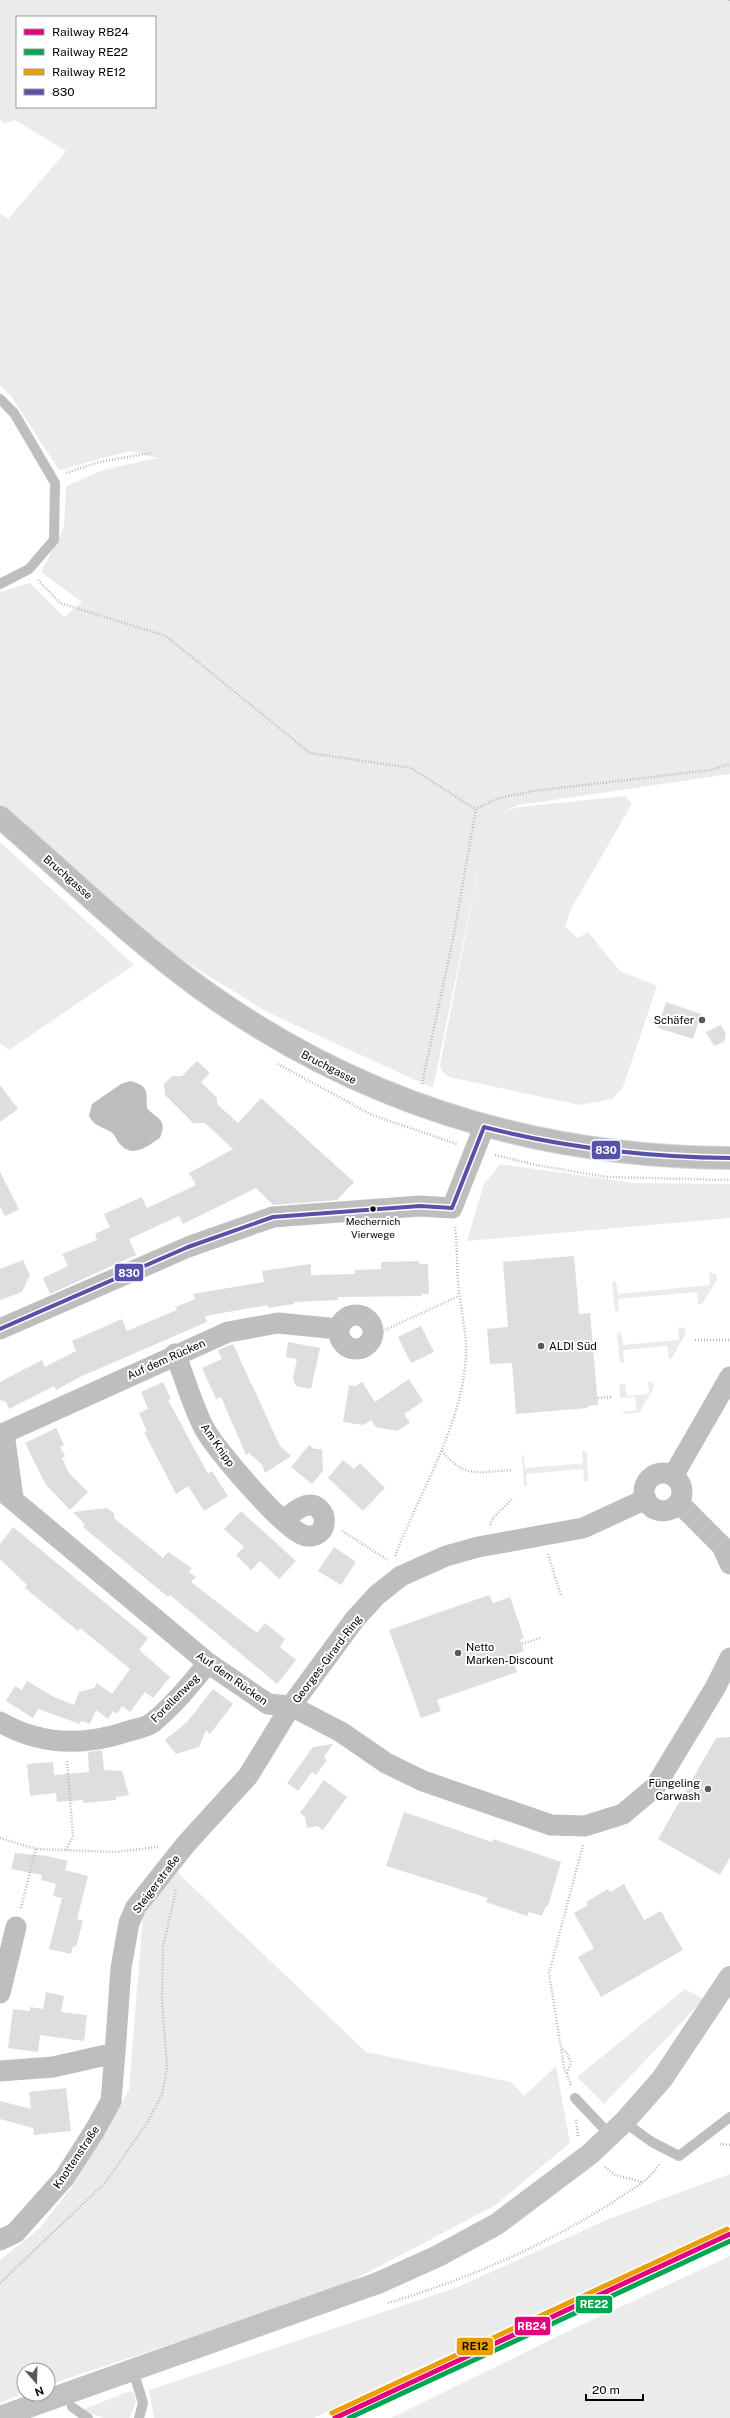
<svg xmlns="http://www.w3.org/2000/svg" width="730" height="2418" viewBox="0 0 730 2418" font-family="'Public Sans',sans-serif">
  <rect width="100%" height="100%" fill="#fff"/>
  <!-- green -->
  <path fill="#ebebeb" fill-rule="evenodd" d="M0 0H730V774L519 805 502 812 519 807 625 796 632 804 571 909 565 927 578 938 588 932 620 971 657 986 623 1087 612 1099 580 1105 453 1078C446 1076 442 1073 440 1065L481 856 433 1088 267 1012 156 943 130 918 0 804V592L30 583 64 617 82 602 41 572 64 527 66 486 103 470 157 458 130 451 59 470 11 396 0 385V213L8 219 66 151 15 120 5 124 0 120ZM17 17H155V107H17Z
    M0 842 134 965 9 1050 0 1043Z
    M500 1164 635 1183 730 1184V1218L467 1241 484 1184Z
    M709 1272 716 1274 717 1280 702 1304H698L697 1292 618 1299 619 1311H615L612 1284 614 1281H616L618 1294 710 1285Z
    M678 1327 684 1328 686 1333 672 1358 669 1359 667 1346 623 1350 624 1363H620L617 1335 619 1332H621L623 1345 679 1340Z
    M648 1381 653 1383 654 1387 640 1412 623 1414V1412L637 1410 635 1397 620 1398 619 1385 625 1384 627 1396 649 1394Z
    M582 1450 587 1452 588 1481H584L583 1469 526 1474 527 1486H524L522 1456 524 1455 525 1468 576 1464 583 1463Z
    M176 1871 366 2052 511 2082 524 2096 556 2066 570 2143 494 2206 336 2289 48 2385V2370H24V2393L0 2403V2260L40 2228 76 2181 129 2090 143 1915Z
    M685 1989 704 1999 604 2104 577 2077Z
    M730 2174V2224L396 2378 314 2418H154L149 2390 458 2287 611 2218Z
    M730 2256V2418H391L575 2328Z
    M130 2391 134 2393 136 2402 129 2418H104L82 2410Z"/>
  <!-- water -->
  <path fill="#bdbdbd" d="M130 1081C150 1086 146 1092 147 1108 157 1120 168 1118 160 1138 147 1146 133 1159 120 1144 116 1140 115 1134 111 1132 101 1126 94 1126 89 1116L92 1104 121 1084Z"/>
  <!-- building -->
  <path fill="#dedede" d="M666 1002 701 1014 693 1039 658 1028Z
    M721 1025 726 1034 724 1042 714 1046 706 1032Z
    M197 1061 210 1073 201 1082 217 1098V1104L238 1123 261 1098 354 1182 337 1200 273 1205 256 1188 183 1224 179 1216 129 1239 136 1255 50 1294 43 1278 68 1266 62 1254 97 1240 95 1234 110 1227 104 1214 142 1197 147 1208 196 1185 189 1173 233 1149 205 1123H193L165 1095 164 1084 172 1076H182Z
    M0 1085 18 1109 0 1122Z
    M0 1172 19 1209 5 1216 0 1207Z
    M574 1256 579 1314 590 1313 598 1405 588 1406V1408L516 1414 512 1363 490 1364 487 1329 508 1327 503 1262Z
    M23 1260 30 1275 22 1292 0 1300V1269Z
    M419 1261V1264H428L429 1294H421L422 1296 338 1297V1300L294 1302V1304L268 1308V1305L205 1316 207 1322 82 1376 56 1390 54 1386 9 1409 6 1402 0 1400V1382L42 1360 45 1367 76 1351 72 1341 122 1319 127 1331 177 1310 176 1307 195 1299 193 1294 264 1282 262 1271 311 1264V1275L355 1274V1270L381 1269V1262Z
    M421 1326 434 1352 411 1363 398 1337Z
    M288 1342 320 1348 311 1389 296 1386 293 1379 297 1359 286 1357Z
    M233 1344 280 1446 291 1456 265 1473 262 1465 249 1453 246 1455 221 1397 216 1399 202 1368 222 1359 218 1350Z
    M409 1379 423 1401 404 1414 410 1423 397 1431 376 1427 371 1420 363 1425 343 1422 349 1385 356 1386 362 1382 375 1402Z
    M163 1382 171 1399 168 1400 208 1474 212 1471 228 1496 204 1511 188 1486 176 1494 144 1432 147 1431 139 1413 148 1409 141 1392Z
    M56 1428 64 1445 60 1447 65 1456 62 1458 69 1473 88 1492 70 1510 46 1485 25 1443Z
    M309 1445 315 1449H322L323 1471 312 1484 291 1467Z
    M343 1460 354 1469 360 1463 385 1488 363 1511 328 1478Z
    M107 1508 114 1513V1518L163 1558 168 1552 192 1568 189 1572 196 1577 191 1582 257 1633 265 1623 285 1639 280 1647 296 1660 277 1684 170 1595 168 1597 83 1527 85 1525 73 1512Z
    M241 1511 296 1561 279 1579 260 1561 251 1570 236 1555 244 1547 224 1529Z
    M13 1527 148 1638 139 1650 170 1677 153 1698 145 1692 130 1712 122 1706 117 1714 113 1711 108 1719 96 1710 90 1724 81 1721 80 1724 38 1709 33 1718 6 1701 15 1686 22 1690 27 1681 54 1697 74 1705 79 1692 94 1688 97 1683 112 1694 130 1669 80 1628 78 1631 25 1588 27 1585 0 1559V1544Z
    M334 1547 356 1562 341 1585 318 1571Z
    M489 1595 493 1603 510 1597 524 1638 520 1640 524 1651 511 1656 517 1672 437 1700 441 1711 421 1718 389 1630Z
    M213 1689 233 1704 210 1734 206 1730 199 1747 176 1754 165 1740 187 1722Z
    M730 1737V1857L720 1875 658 1839 716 1738Z
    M333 1744 324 1757 327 1760 316 1775 312 1772 298 1791 287 1783 313 1747Z
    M102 1750 104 1770 122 1771 129 1795 116 1797V1800L83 1803V1800L57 1802 56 1793 30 1796 27 1764 53 1762 54 1775 89 1772 88 1752Z
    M324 1780 347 1797 323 1830 317 1826 307 1828 305 1817 300 1813Z
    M404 1812 492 1842 493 1839 561 1862 548 1906H546L542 1916 529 1912 527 1916 486 1902 488 1898 386 1866Z
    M15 1853 47 1856 68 1861 65 1870 88 1876 77 1919 83 1921 76 1947 73 1946 71 1954 49 1949 62 1898 53 1896 56 1884 41 1880 42 1875 11 1869Z
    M624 1884 644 1920 661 1911 683 1950 601 1997 578 1957 594 1948 574 1913 588 1905 586 1902 608 1889 610 1892Z
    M46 1992 64 1996 61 2012 87 2015 84 2041 40 2035 38 2052 8 2048 13 2009 30 2011V2007L43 2009Z
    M66 2088 71 2131 34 2135 33 2128 0 2119V2101L31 2109 29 2092Z"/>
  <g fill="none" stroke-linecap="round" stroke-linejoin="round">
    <defs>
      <path id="primary" d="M0 817C67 875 131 938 203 990 360 1103 537 1157 730 1158"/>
    </defs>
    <!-- primary casing -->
    <use href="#primary" stroke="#dbdbdb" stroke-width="24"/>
    <!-- path -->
    <path stroke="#b9b9b9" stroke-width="2.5" stroke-dasharray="1 2" stroke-linecap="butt" d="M729 0 730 1
      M66 473 99 462 151 453
      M38 580 60 603 166 636 310 753 411 768 475 809
      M278 1064 372 1115 457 1144
      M422 1084 453 939 476 809 496 799 533 791 711 770 730 764
      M495 1155 536 1165 607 1177 730 1180
      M374 1333 385 1330 459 1296
      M695 1340H730
      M598 1398 613 1397
      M442 1451C465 1479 479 1472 512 1470
      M490 1525 493 1518 513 1498
      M342 1531 388 1560
      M548 1554 561 1596
      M395 1556C420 1491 461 1428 466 1357 467 1336 462 1317 460 1297 456 1274 458 1250 455 1227
      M522 1644 540 1638
      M0 1838 36 1849 114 1852 158 1847
      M66 1850 73 1836 67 1761
      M21 1908 36 1849
      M562 2049 566 2052 571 2062 567 2073
      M571 2085 564 2067 549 1973 583 1845
      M576 2120 578 2136
      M720 2144 730 2145
      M605 2167 615 2175 642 2182
      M0 2283 105 2183 147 2123 162 2095 167 2067 162 2001 163 1947 176 1890
      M388 2303C468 2279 549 2244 619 2198 634 2188 651 2179 660 2163"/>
    <!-- lane -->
    <path stroke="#bebebe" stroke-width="10" d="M0 399 14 413 55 483 54 540 29 569 0 584
      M575 2098 610 2135
      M624 2122 652 2142 679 2156 730 2117
      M133 2370 143 2403 139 2418
      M72 2407 88 2418"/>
    <!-- street -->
    <path stroke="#bebebe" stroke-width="21" d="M339 1332a17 17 0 1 1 34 0a17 17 0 1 1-34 0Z
      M0 1329 188 1247 273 1217 420 1206 452 1208 484 1127
      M175 1354C185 1378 192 1405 204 1428 217 1451 278 1522 301 1534 310 1539 323 1535 324 1524 325 1518 324 1514 320 1510 310 1497 293 1512 284 1520
      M4 1433 13 1498
      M0 1435 228 1332 278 1323 338 1329
      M644 1492a19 19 0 1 1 38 0a19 19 0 1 1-38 0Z
      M673 1476 730 1377
      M0 1489 208 1663 268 1704 291 1706 341 1732 386 1763 423 1781 551 1825 585 1826 623 1814 655 1787 715 1688 730 1658
      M679 1503 722 1546 730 1564
      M0 1722C40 1745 83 1746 126 1732 134 1729 145 1728 152 1723 173 1706 191 1684 208 1663
      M0 1993 16 1927
      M0 2071 53 2067 115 2053 121 1968 129 1923 136 1907 186 1844 248 1776 291 1706 355 1619 377 1595 401 1576 446 1556 478 1547 583 1528 646 1499
      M0 2240 15 2233 65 2177 95 2130 111 2101 115 2053"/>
    <!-- secondary -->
    <path stroke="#c2c2c2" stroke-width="22" d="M0 2417 378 2283 438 2256 497 2224 590 2154 624 2122 662 2079 730 1977"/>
    <!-- primary -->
    <use href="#primary" stroke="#bebebe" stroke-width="22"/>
    <defs>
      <path id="bus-1" d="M484 1127C565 1148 646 1157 730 1158
        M0 1329 188 1247 273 1217 420 1206 452 1208 484 1127"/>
    </defs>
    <!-- bus-1 casing -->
    <use href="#bus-1" stroke="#fff" stroke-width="7"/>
    <!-- bus-1 -->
    <use href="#bus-1" stroke="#5851aa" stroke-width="4"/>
    <defs>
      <path id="rail-1" d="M335 2418 730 2234"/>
      <path id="rail-2" d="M349 2418 730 2241"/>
      <path id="rail-3" d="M332 2413 727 2229"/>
    </defs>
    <!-- rail-1 casing -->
    <use href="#rail-1" stroke="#fff" stroke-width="8"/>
    <!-- rail-2 casing -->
    <use href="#rail-2" stroke="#fff" stroke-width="8"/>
    <!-- rail-3 casing -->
    <use href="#rail-3" stroke="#fff" stroke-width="8"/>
    <!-- rail-1 -->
    <use href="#rail-1" stroke="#e5007d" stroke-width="5"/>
    <!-- rail-2 -->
    <use href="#rail-2" stroke="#00a651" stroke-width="5"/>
    <!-- rail-3 -->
    <use href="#rail-3" stroke="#eb9e00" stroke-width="5"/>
  </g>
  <!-- markers -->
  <g fill="#595959" stroke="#fff" stroke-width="1.5">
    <circle cx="702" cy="1020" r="4"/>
    <circle cx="541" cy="1346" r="4"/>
    <circle cx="458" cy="1653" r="4"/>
    <circle cx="708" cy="1789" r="4"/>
  </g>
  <circle fill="#000" stroke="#fff" stroke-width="1.5" cx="373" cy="1209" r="3.5"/>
  <g text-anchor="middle" stroke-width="4" stroke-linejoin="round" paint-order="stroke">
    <!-- bus labels -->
    <g font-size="10" fill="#000" stroke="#fff">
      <text x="373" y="1225">Mechernich<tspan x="373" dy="13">Vierwege</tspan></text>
    </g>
    <!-- street labels -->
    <g font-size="11" fill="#000" stroke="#fff">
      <text transform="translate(68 877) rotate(41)" y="4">Bruchgasse</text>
      <text transform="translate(329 1067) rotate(27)" y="4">Bruchgasse</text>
      <text transform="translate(166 1359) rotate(-24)" y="4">Auf dem Rücken</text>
      <text transform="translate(218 1445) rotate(55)" y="4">Am Knipp</text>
      <text transform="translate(327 1659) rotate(-53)" y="4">Georges-Girard-Ring</text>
      <text transform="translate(232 1678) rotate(35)" y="4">Auf dem Rücken</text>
      <text transform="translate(175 1698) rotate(-45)" y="4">Forellenweg</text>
      <text transform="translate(156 1884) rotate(-53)" y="4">Steigerstraße</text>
      <text transform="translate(76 2157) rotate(-56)" y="4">Knottenstraße</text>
    </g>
    <!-- poi labels -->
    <g font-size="11" fill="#000" stroke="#fff" text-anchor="end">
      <text x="694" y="1024">Schäfer</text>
      <text x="549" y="1350" text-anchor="start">ALDI Süd</text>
      <text x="466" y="1651" text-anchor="start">Netto<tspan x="466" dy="13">Marken-Discount</tspan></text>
      <text x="700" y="1787">Füngeling<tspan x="700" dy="13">Carwash</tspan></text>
    </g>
  </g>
  <g stroke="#fff" stroke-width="1.5">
    <rect x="591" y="1140" width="30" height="20" rx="4" fill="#5851aa"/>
    <rect x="114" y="1263" width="30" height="19" rx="4" fill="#5851aa"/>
    <rect x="575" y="2295" width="38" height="19" rx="4" fill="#00a651"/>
    <rect x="514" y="2316" width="37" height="20" rx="4" fill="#e5007d"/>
    <rect x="456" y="2337" width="38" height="19" rx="4" fill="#eb9e00"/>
  </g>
  <g font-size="11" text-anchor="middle" font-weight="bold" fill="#fff">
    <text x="606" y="1154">830</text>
    <text x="129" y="1277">830</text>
    <text x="594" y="2308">RE22</text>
    <text x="532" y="2330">RB24</text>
  </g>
  <g font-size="11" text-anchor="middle" font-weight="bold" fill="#111">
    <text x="475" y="2350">RE12</text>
  </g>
  <!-- legend -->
  <rect x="16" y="16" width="140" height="92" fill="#ffffff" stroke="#999999"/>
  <rect x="24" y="29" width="20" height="6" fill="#e5007d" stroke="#999999"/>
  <text x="52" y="36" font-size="12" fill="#000000">Railway RB24</text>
  <rect x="24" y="49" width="20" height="6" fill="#00a651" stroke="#999999"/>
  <text x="52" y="56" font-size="12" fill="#000000">Railway RE22</text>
  <rect x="24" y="69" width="20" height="6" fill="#eb9e00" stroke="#999999"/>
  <text x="52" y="76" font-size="12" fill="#000000">Railway RE12</text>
  <rect x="24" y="89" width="20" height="6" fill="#5851aa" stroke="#999999"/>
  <text x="52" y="96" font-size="12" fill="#000000">830</text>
  <!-- north arrow -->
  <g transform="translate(36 2382) rotate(160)"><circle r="19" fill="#ffffff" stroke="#999999"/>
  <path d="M0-3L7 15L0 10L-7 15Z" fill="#595959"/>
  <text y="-6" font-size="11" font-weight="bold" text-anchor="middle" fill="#000000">N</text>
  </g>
  <!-- scale -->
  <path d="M586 2394v6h57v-6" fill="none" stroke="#000000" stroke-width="2"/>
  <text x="592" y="2394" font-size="12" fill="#000000" stroke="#ffffff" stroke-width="3" paint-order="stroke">20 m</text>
</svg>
